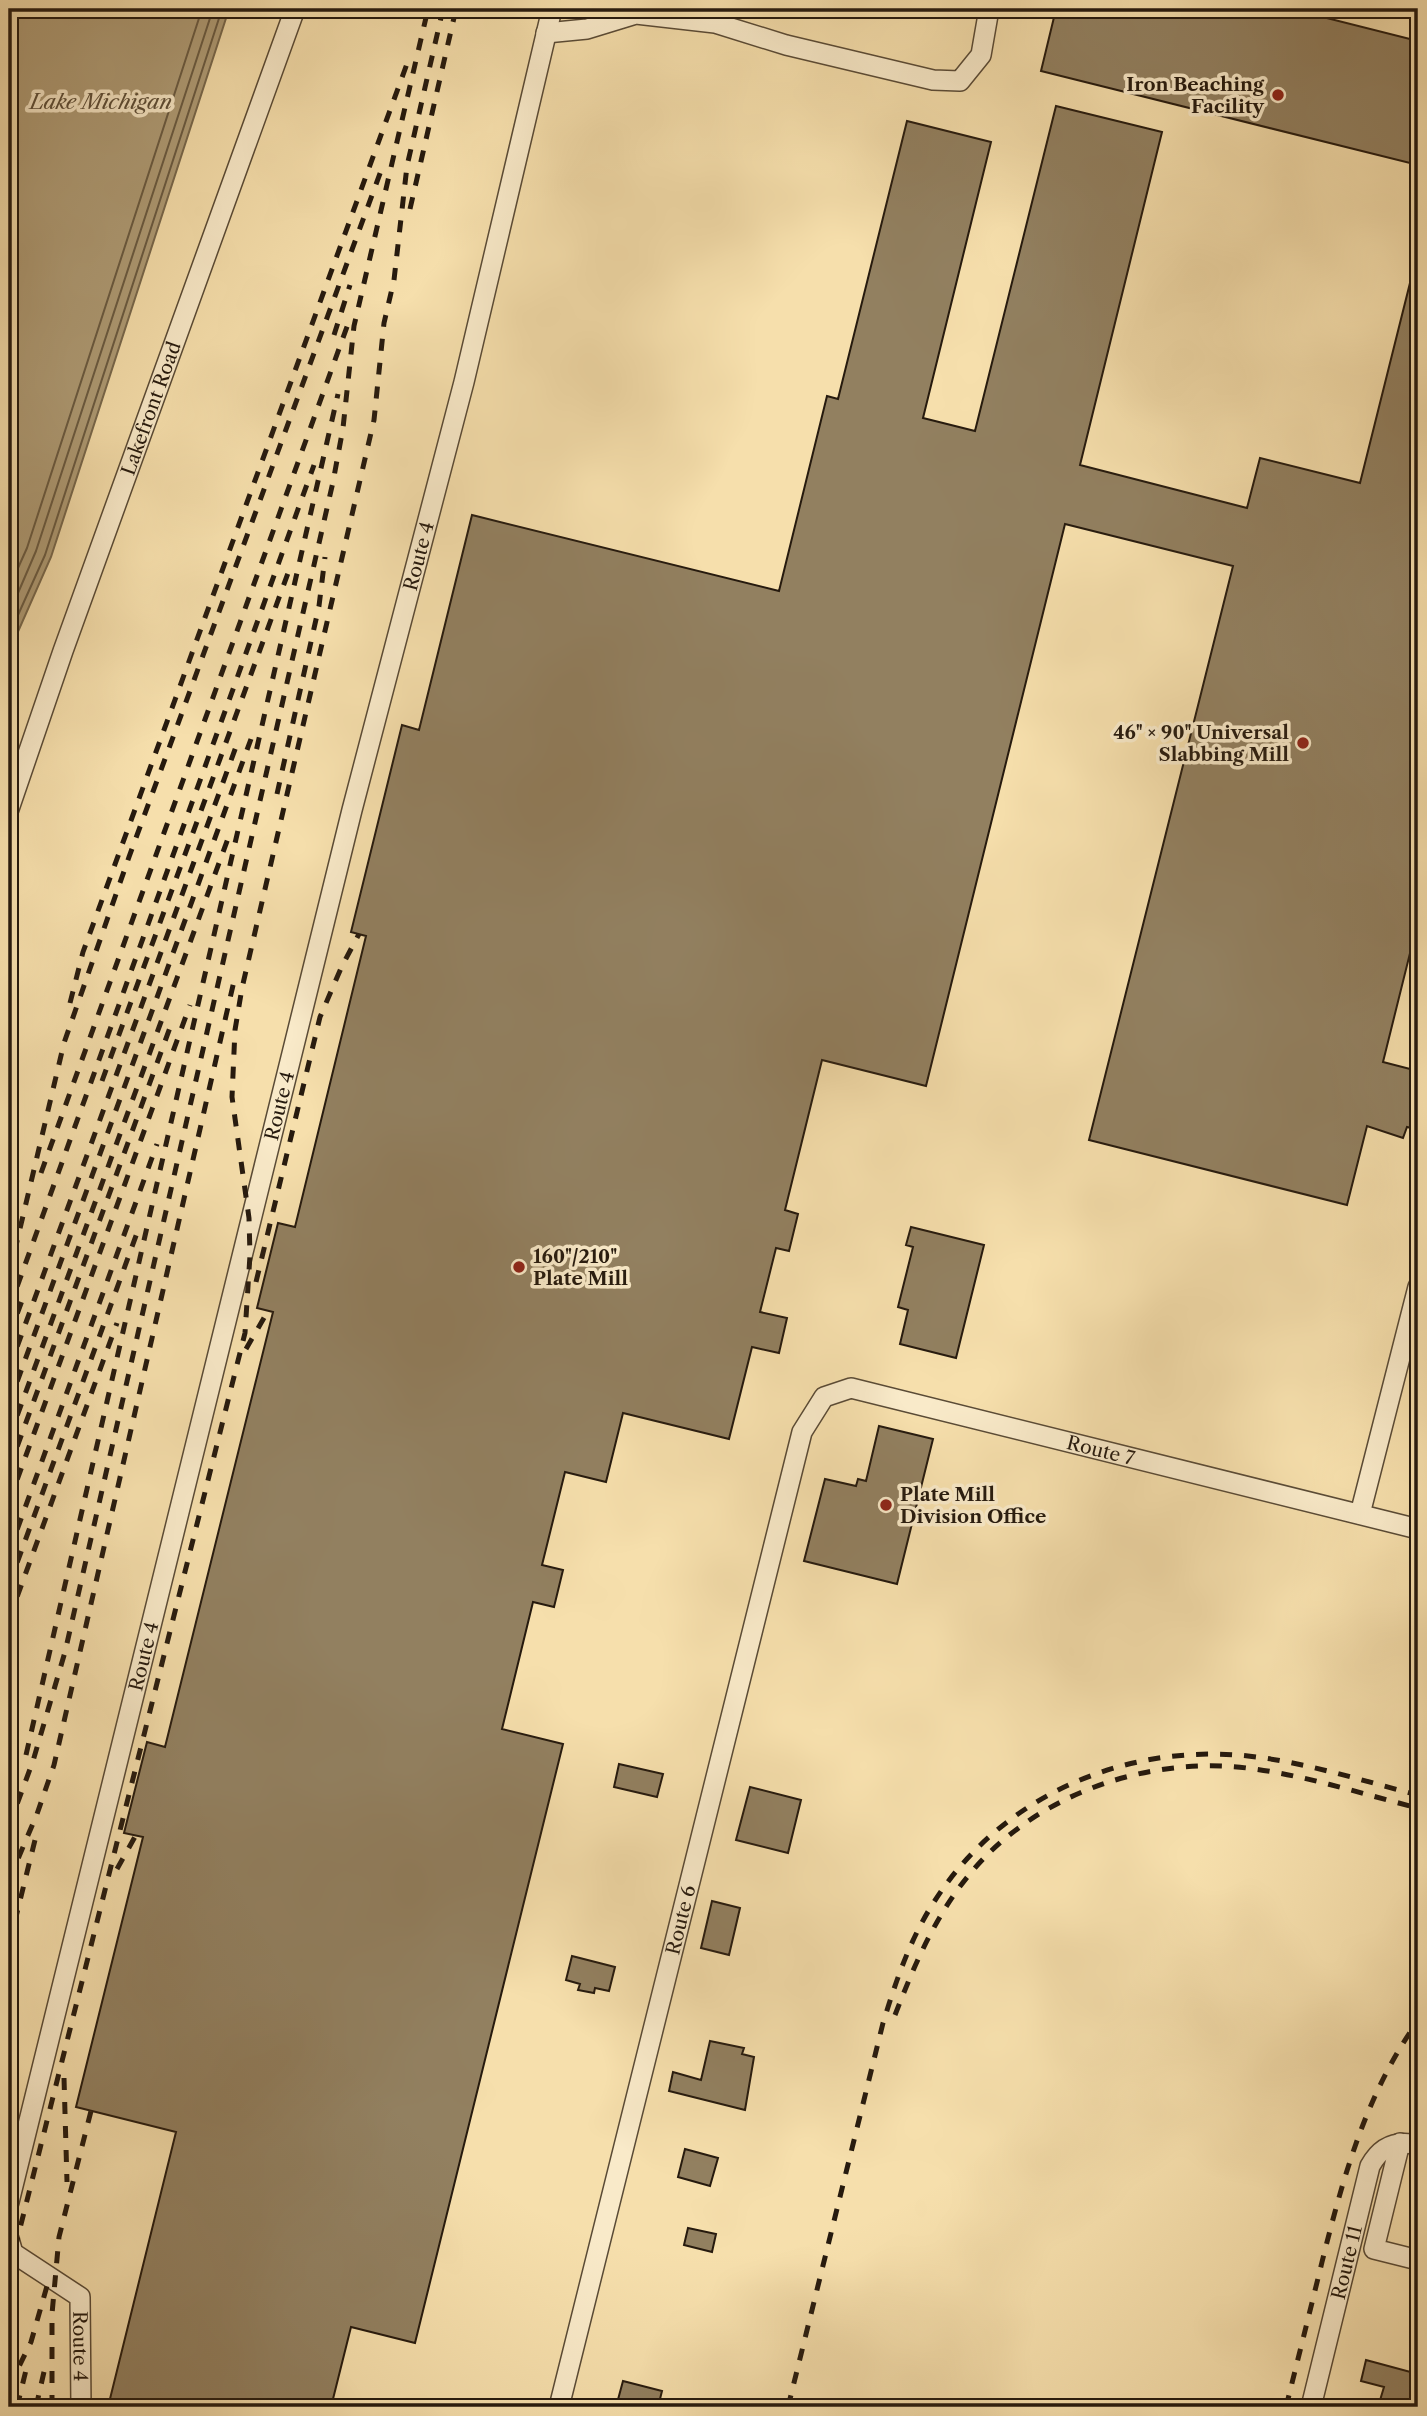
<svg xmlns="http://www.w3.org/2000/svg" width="1427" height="2416" viewBox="0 0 1427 2416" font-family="'Libre Caslon Text',serif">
  <rect width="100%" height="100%" fill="#f6dfac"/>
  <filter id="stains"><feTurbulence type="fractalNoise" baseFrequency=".00286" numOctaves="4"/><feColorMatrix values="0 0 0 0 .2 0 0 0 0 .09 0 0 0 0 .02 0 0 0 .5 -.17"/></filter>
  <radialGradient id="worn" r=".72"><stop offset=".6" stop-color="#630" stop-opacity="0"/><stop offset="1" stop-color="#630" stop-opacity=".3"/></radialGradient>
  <!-- water -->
  <path fill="#af9c76" stroke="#78684c" stroke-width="2" d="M9 9H229L51 557 9 652Z"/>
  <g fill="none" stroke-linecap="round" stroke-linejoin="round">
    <!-- shore -->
    <path stroke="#6a5b42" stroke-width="2" d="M9 588 27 548 202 9
      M9 614 36 551 213 9
      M9 635 45 555 222 9"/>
  </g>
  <!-- building -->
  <path fill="#928060" stroke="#261a0e" stroke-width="2" d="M1056 9H1291L1418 41V165L1041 71Z
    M1056 106 1162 132 1080 465 1247 508 1260 458 1360 483 1413 271 1418 272V921L1383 1062 1418 1071V1116L1415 1129 1407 1127 1403 1138 1367 1126 1347 1205 1089 1140 1233 566 1065 524 926 1086 822 1060 785 1210 798 1214 789 1251 776 1248 760 1312 787 1318 779 1353 752 1347 729 1439 623 1413 606 1482 565 1472 542 1565 563 1570 554 1607 533 1602 502 1729 563 1744 415 2343 351 2327 331 2407H108L176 2132 76 2107 143 1837 124 1833 147 1742 165 1747 273 1312 257 1308 278 1223 295 1227 366 936 351 932 402 725 419 730 472 515 779 591 827 396 838 399 907 121 991 142 923 418 975 431Z
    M911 1227 984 1245 956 1358 900 1344 908 1310 898 1307 913 1247 906 1245Z
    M879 1426 933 1439 897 1584 804 1561 825 1479 856 1486 858 1479 866 1481Z
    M619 1764 663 1774 657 1797 614 1787Z
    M750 1787 801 1800 788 1853 736 1840Z
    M712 1901 740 1908 729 1955 701 1948Z
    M572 1956 615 1967 609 1991 595 1988 594 1993 578 1990 580 1984 566 1980Z
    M710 2041 744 2048 742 2054 754 2057 745 2110 669 2091 673 2072 701 2080Z
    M685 2149 718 2158 710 2186 678 2177Z
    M688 2228 716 2234 712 2252 684 2245Z
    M1366 2360 1418 2374V2407H1378L1384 2387 1361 2381Z
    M623 2381 662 2391 658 2407H616Z"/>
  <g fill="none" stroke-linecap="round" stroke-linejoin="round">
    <defs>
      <g id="minor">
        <path d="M546 33 587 29 636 14 715 23 786 45 933 80 960 81 981 55 989 9"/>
        <path id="s1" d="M9 809 63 651 295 9"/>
        <path d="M1360 1514 1418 1287"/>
        <path d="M1400 2143 1374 2249 1418 2260"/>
        <path id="s2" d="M9 2202 352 810 464 382 552 9"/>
        <path id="s3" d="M9 2239 13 2253 80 2297 81 2407"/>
        <path id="s4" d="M559 2407 802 1432 824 1397 851 1388 1418 1529"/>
        <path id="s5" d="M1311 2407 1370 2166C1381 2146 1396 2140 1418 2145"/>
      </g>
    </defs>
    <!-- minor casing -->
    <use href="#minor" stroke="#5a4b36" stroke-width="22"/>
    <!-- minor -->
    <use href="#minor" stroke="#f9eac9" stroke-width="19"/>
    <!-- rail -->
    <path stroke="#261a0e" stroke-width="5" stroke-dasharray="12 12" stroke-linecap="butt" d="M410 209 456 9
      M334 335 350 285
      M277 794 319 606 325 557
      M70 1003 83 952 408 61
      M102 1081 291 565
      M41 1173 348 324
      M9 1275 64 1043 129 857 382 168
      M256 1282 320 1017 342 966 359 934
      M9 1309 314 465
      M9 1336 23 1298
      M246 1349 268 1311
      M9 1369 237 744
      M9 1404 251 739
      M9 1438 230 833
      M9 1469 172 1022
      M9 1502 190 1005
      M9 1552 157 1144
      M9 1585 137 1233
      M9 1619 117 1323
      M26 1755 338 394
      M9 1826 33 1761 65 1652 333 482 343 428 354 326 428 9
      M117 1869 136 1835
      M9 1880 37 1814 54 1765 234 981
      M9 1945 35 1840
      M895 2015C914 1966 935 1916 969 1875 1034 1795 1146 1756 1247 1768 1305 1775 1362 1794 1418 1808
      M64 2078 67 2182
      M9 2272 245 1333 250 1255 249 1218 232 1097 235 1030 242 988 374 420 384 323 394 280 407 166 443 9
      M9 2387 31 2342 47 2286
      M17 2407 27 2366
      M36 2407 46 2363
      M52 2407V2314L59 2237 91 2111
      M788 2407 883 2023C896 1981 910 1939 934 1902 1001 1796 1125 1743 1248 1756 1305 1762 1363 1781 1418 1795
      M1286 2407C1298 2359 1310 2311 1322 2262 1343 2178 1366 2093 1418 2021"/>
  </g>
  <!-- markers -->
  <g fill="#8f2418" stroke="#f9eac9" stroke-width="2.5">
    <circle cx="1278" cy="95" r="7"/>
    <circle cx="1303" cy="743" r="7"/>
    <circle cx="519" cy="1267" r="7"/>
    <circle cx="886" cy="1505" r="7"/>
  </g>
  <g text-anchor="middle" stroke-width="7" stroke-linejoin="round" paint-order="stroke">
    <!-- poi labels -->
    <g font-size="19" font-weight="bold" fill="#261a0e" stroke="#f9eac9" text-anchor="end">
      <text x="1264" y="91">Iron Beaching<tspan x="1264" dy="22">Facility</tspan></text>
      <text x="1289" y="739">46" × 90" Universal<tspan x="1289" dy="22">Slabbing Mill</tspan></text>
      <text x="533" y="1263" text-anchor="start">160"/210"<tspan x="533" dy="22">Plate Mill</tspan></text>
      <text x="900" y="1501" text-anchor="start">Plate Mill<tspan x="900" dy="22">Division Office</tspan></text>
    </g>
    <!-- street labels -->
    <g font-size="19" fill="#261a0e" stroke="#f9eac9">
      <text dy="7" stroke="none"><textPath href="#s1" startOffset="425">Lakefront Road</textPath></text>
      <text dy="7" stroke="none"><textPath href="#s2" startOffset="1696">Route 4</textPath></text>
      <text dy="7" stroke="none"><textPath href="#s2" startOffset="1129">Route 4</textPath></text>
      <text dy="7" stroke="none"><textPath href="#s4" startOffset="1332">Route 7</textPath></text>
      <text dy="7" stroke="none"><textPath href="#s2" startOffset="562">Route 4</textPath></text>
      <text dy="7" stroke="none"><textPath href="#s4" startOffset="502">Route 6</textPath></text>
      <text dy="7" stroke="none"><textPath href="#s5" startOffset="149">Route 11</textPath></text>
      <text dy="7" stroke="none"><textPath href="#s3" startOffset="144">Route 4</textPath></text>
    </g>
    <!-- water labels -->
    <g font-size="21" font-style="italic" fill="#5d4e38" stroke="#f9eac9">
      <text x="101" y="109">Lake Michigan</text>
    </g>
  </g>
  <!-- margin -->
  <rect width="1427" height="2416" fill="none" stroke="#f6dfac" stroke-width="35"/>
  <rect x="10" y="10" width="1406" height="2395" fill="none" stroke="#261a0e" stroke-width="3.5"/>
  <rect x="18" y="18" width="1392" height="2381" fill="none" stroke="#261a0e" stroke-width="2"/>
  <rect width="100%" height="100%" filter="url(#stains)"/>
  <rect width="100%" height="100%" fill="url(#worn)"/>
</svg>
